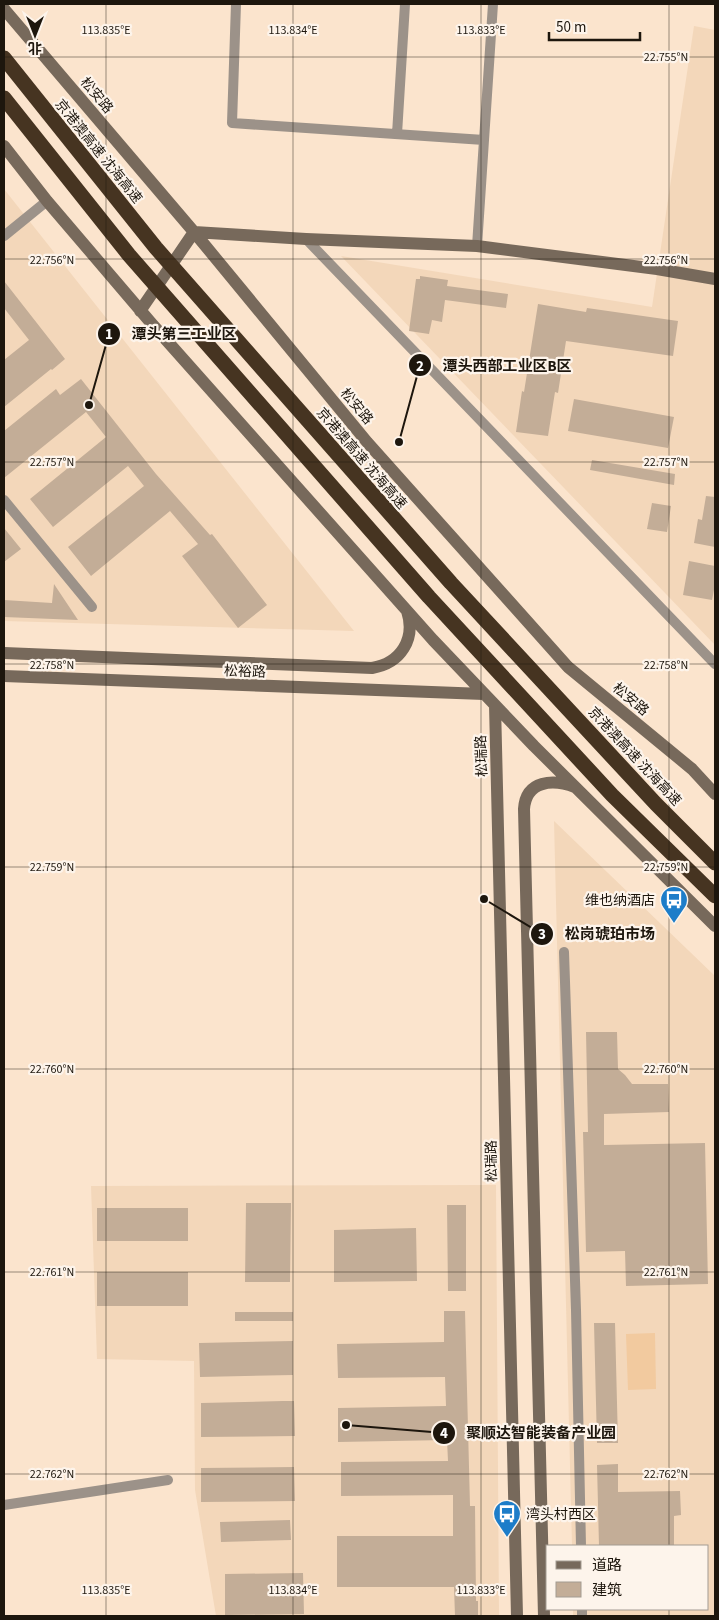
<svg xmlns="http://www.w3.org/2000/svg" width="719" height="1620" viewBox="0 0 719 1620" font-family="'Source Sans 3','Noto Sans SC',sans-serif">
  <rect width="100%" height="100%" fill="#fbe4cd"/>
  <!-- built -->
  <path fill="#f3d7ba" d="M694 26 715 30V645L341 256 652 307Z
    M4 189 354 631 4 621Z
    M554 821 715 976V1616H573V1609H708V1546H572Z
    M496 1185 499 1616H216L195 1490 194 1361 97 1359 91 1186Z"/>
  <!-- green -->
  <path fill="#f2ca9f" d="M655 1333 656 1389 628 1390 626 1334Z"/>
  <!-- building -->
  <path fill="#c3ad97" d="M420 276 448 280 447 286 508 294 506 308 445 300 442 322 432 320 429 334 409 331 416 279H420Z
    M4 281 65 359 52 370 51 369 4 407V360L29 340 4 308Z
    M538 304 586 312 587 308 678 321 673 356 566 341 558 393 555 392 548 436 516 432 522 391 524 392Z
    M81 379 156 474 210 535 212 534 267 605 238 628 182 556 198 544 170 511 91 576 68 547 144 486 128 466 53 527 30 499 106 437 86 412 4 478V431L56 389 60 395Z
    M574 399 674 417 668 448 568 431Z
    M592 460 675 474 674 485 590 470Z
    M706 496 715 497V547L694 543 698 519 702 520Z
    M652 503 671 506 667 532 647 529Z
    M4 528 21 549 4 562Z
    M689 561 715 566V585L712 600 683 595Z
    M54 584 78 620 4 617V600L52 603Z
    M586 1032H617L618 1069 625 1075 632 1084H668L669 1112 604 1114V1145L705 1143 708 1284 626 1286 625 1251 586 1252 583 1132H588Z
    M246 1203H291L290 1282H245Z
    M447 1205H466V1291H448Z
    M97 1208H188V1241H97Z
    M416 1228 417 1281 334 1282V1230Z
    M97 1272H188V1306H97Z
    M444 1311H465L470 1506H475L476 1601H478V1616H455L454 1587H337V1536H453V1495L341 1496V1462L448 1461 447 1440 338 1442V1408L446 1406 445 1377 338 1378 337 1344 444 1342Z
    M235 1312H293V1321H235Z
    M594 1323H615L618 1443H597Z
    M293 1341V1375L200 1377 199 1343Z
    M283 1401H294L295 1436 201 1437V1403Z
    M618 1464V1492L680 1491 681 1515 674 1516V1546H599L597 1465Z
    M294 1467 295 1501 201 1502V1468Z
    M290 1520 291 1540 221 1542 220 1522Z
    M303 1573 304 1614 225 1615V1574Z"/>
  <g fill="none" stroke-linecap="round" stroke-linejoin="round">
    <!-- street -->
    <path stroke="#9c9289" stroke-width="10" d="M236 4 232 123 484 140
      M397 134 405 4
      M4 236 47 201
      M306 239 715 664
      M477 246 493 4
      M4 500 92 607
      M564 952 576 1310 581 1546
      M4 1505 168 1480
      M582 1609V1616"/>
    <!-- secondary -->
    <path stroke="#77695b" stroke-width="12" d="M4 9 194 232 367 442 568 667 692 769 715 794
      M4 146 47 201 152 324 433 640 534 746 715 926
      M140 311 194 232 306 239 477 246 657 269 715 279
      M4 653 372 668C401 663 416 639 407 611
      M4 676 484 694
      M495 705 517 1616
      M544 1616 524 809C526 780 553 779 575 787"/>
    <!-- highway-bridge -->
    <path stroke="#463421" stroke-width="15" d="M4 58 156 248 451 583 656 804 715 863
      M4 98 129 255 429 597 612 795 715 896"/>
  </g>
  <!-- ticks -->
  <path fill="none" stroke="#1d160d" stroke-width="1" stroke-opacity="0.45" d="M106 4V1616M293 4V1616M481 4V1616M669 4V1546M4 57H715M4 259H715M4 462H715M4 664H715M4 867H715M4 1069H715M4 1272H715M4 1474H715M669 1609V1616"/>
  <!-- icons -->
  <defs>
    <symbol id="bus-pin" viewBox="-11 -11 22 30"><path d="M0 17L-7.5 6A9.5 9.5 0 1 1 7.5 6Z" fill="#1d7dc9" stroke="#fdf4eb"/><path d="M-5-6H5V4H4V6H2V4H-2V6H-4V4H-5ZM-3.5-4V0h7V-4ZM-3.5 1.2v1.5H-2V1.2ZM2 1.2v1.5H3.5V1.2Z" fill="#fff"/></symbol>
  </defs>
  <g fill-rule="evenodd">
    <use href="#bus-pin" x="658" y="884" width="32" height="43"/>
    <use href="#bus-pin" x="491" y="1498" width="32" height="43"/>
  </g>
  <g text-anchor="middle" stroke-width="4.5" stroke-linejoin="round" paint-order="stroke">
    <!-- street labels -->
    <g font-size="14" fill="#1d160d" stroke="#fdf4eb">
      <text transform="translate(97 95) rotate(50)" y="5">松安路</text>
      <text transform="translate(99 151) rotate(51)" y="5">京港澳高速 沈海高速</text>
      <text transform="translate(357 406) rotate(50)" y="5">松安路</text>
      <text transform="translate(362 458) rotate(49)" y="5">京港澳高速 沈海高速</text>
      <text transform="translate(245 671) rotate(2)" y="5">松裕路</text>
      <text transform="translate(631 699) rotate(40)" y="5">松安路</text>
      <text transform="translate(481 756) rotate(-92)" y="5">松瑞路</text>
      <text transform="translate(635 756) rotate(47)" y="5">京港澳高速 沈海高速</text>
      <text transform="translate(491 1161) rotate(-91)" y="5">松瑞路</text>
    </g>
    <!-- poi labels -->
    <g font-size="14" fill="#1d160d" stroke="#fdf4eb" text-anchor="end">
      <text x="655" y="905">维也纳酒店</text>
      <text x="526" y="1519" text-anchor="start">湾头村西区</text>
    </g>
  </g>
  <g font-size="12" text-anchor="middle" fill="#1d160d" stroke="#fdf4eb" stroke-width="4.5" stroke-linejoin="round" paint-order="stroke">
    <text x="106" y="34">113.835°E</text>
    <text x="293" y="34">113.834°E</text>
    <text x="481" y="34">113.833°E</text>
    <text x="666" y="61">22.755°N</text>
    <text x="666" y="264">22.756°N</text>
    <text x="52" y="264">22.756°N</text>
    <text x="666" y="466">22.757°N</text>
    <text x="52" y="466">22.757°N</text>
    <text x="52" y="669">22.758°N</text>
    <text x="666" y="669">22.758°N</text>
    <text x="52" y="871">22.759°N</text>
    <text x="666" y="871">22.759°N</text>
    <text x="666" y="1073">22.760°N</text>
    <text x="52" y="1073">22.760°N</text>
    <text x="52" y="1276">22.761°N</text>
    <text x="666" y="1276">22.761°N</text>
    <text x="666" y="1478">22.762°N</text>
    <text x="52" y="1478">22.762°N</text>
    <text x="106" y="1594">113.835°E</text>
    <text x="293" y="1594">113.834°E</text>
    <text x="481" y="1594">113.833°E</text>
  </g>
  <!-- callouts -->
  <path fill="none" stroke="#1d160d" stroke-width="2" d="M89 405L109 334M399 442L420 365M484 899L542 934M346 1425L444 1433"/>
  <g fill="#1d160d" stroke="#fdf4eb" stroke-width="2">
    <circle cx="89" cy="405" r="5"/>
    <circle cx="399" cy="442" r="5"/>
    <circle cx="484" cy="899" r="5"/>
    <circle cx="346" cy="1425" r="5"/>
    <circle cx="109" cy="334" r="12"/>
    <circle cx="420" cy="365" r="12"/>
    <circle cx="542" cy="934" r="12"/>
    <circle cx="444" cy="1433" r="12"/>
  </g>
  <g font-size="15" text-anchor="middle" font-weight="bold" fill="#fff">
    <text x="109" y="339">1</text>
    <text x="420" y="371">2</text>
    <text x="542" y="939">3</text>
    <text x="444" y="1438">4</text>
  </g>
  <g font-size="15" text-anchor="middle" font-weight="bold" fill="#1d160d" stroke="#fdf4eb" stroke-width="4.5" stroke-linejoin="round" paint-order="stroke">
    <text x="184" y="339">潭头第三工业区</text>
    <text x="507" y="371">潭头西部工业区B区</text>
    <text x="610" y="939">松岗琥珀市场</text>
    <text x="541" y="1438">聚顺达智能装备产业园</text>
  </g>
  <!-- border -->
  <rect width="719" height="1620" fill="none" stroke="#1d160d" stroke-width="10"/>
  <!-- legend -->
  <rect x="546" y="1545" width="162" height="65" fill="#fdf4eb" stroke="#a39b92"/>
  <rect x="556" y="1561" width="25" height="8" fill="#77695b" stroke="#a39b92"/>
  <text x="592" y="1570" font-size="15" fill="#1d160d">道路</text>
  <rect x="556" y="1582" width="25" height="15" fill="#c3ad97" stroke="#a39b92"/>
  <text x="592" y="1595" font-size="15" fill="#1d160d">建筑</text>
  <!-- north arrow -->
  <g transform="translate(35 35) rotate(180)" stroke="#fdf4eb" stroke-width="4" paint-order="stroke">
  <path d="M0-4L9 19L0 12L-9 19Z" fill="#1d160d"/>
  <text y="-8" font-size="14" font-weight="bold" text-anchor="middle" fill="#1d160d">北</text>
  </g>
  <!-- scale -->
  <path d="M549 32v8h91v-8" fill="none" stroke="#1d160d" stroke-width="2.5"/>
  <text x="556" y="32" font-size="15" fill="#1d160d" stroke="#fdf4eb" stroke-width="4" paint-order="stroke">50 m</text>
</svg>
